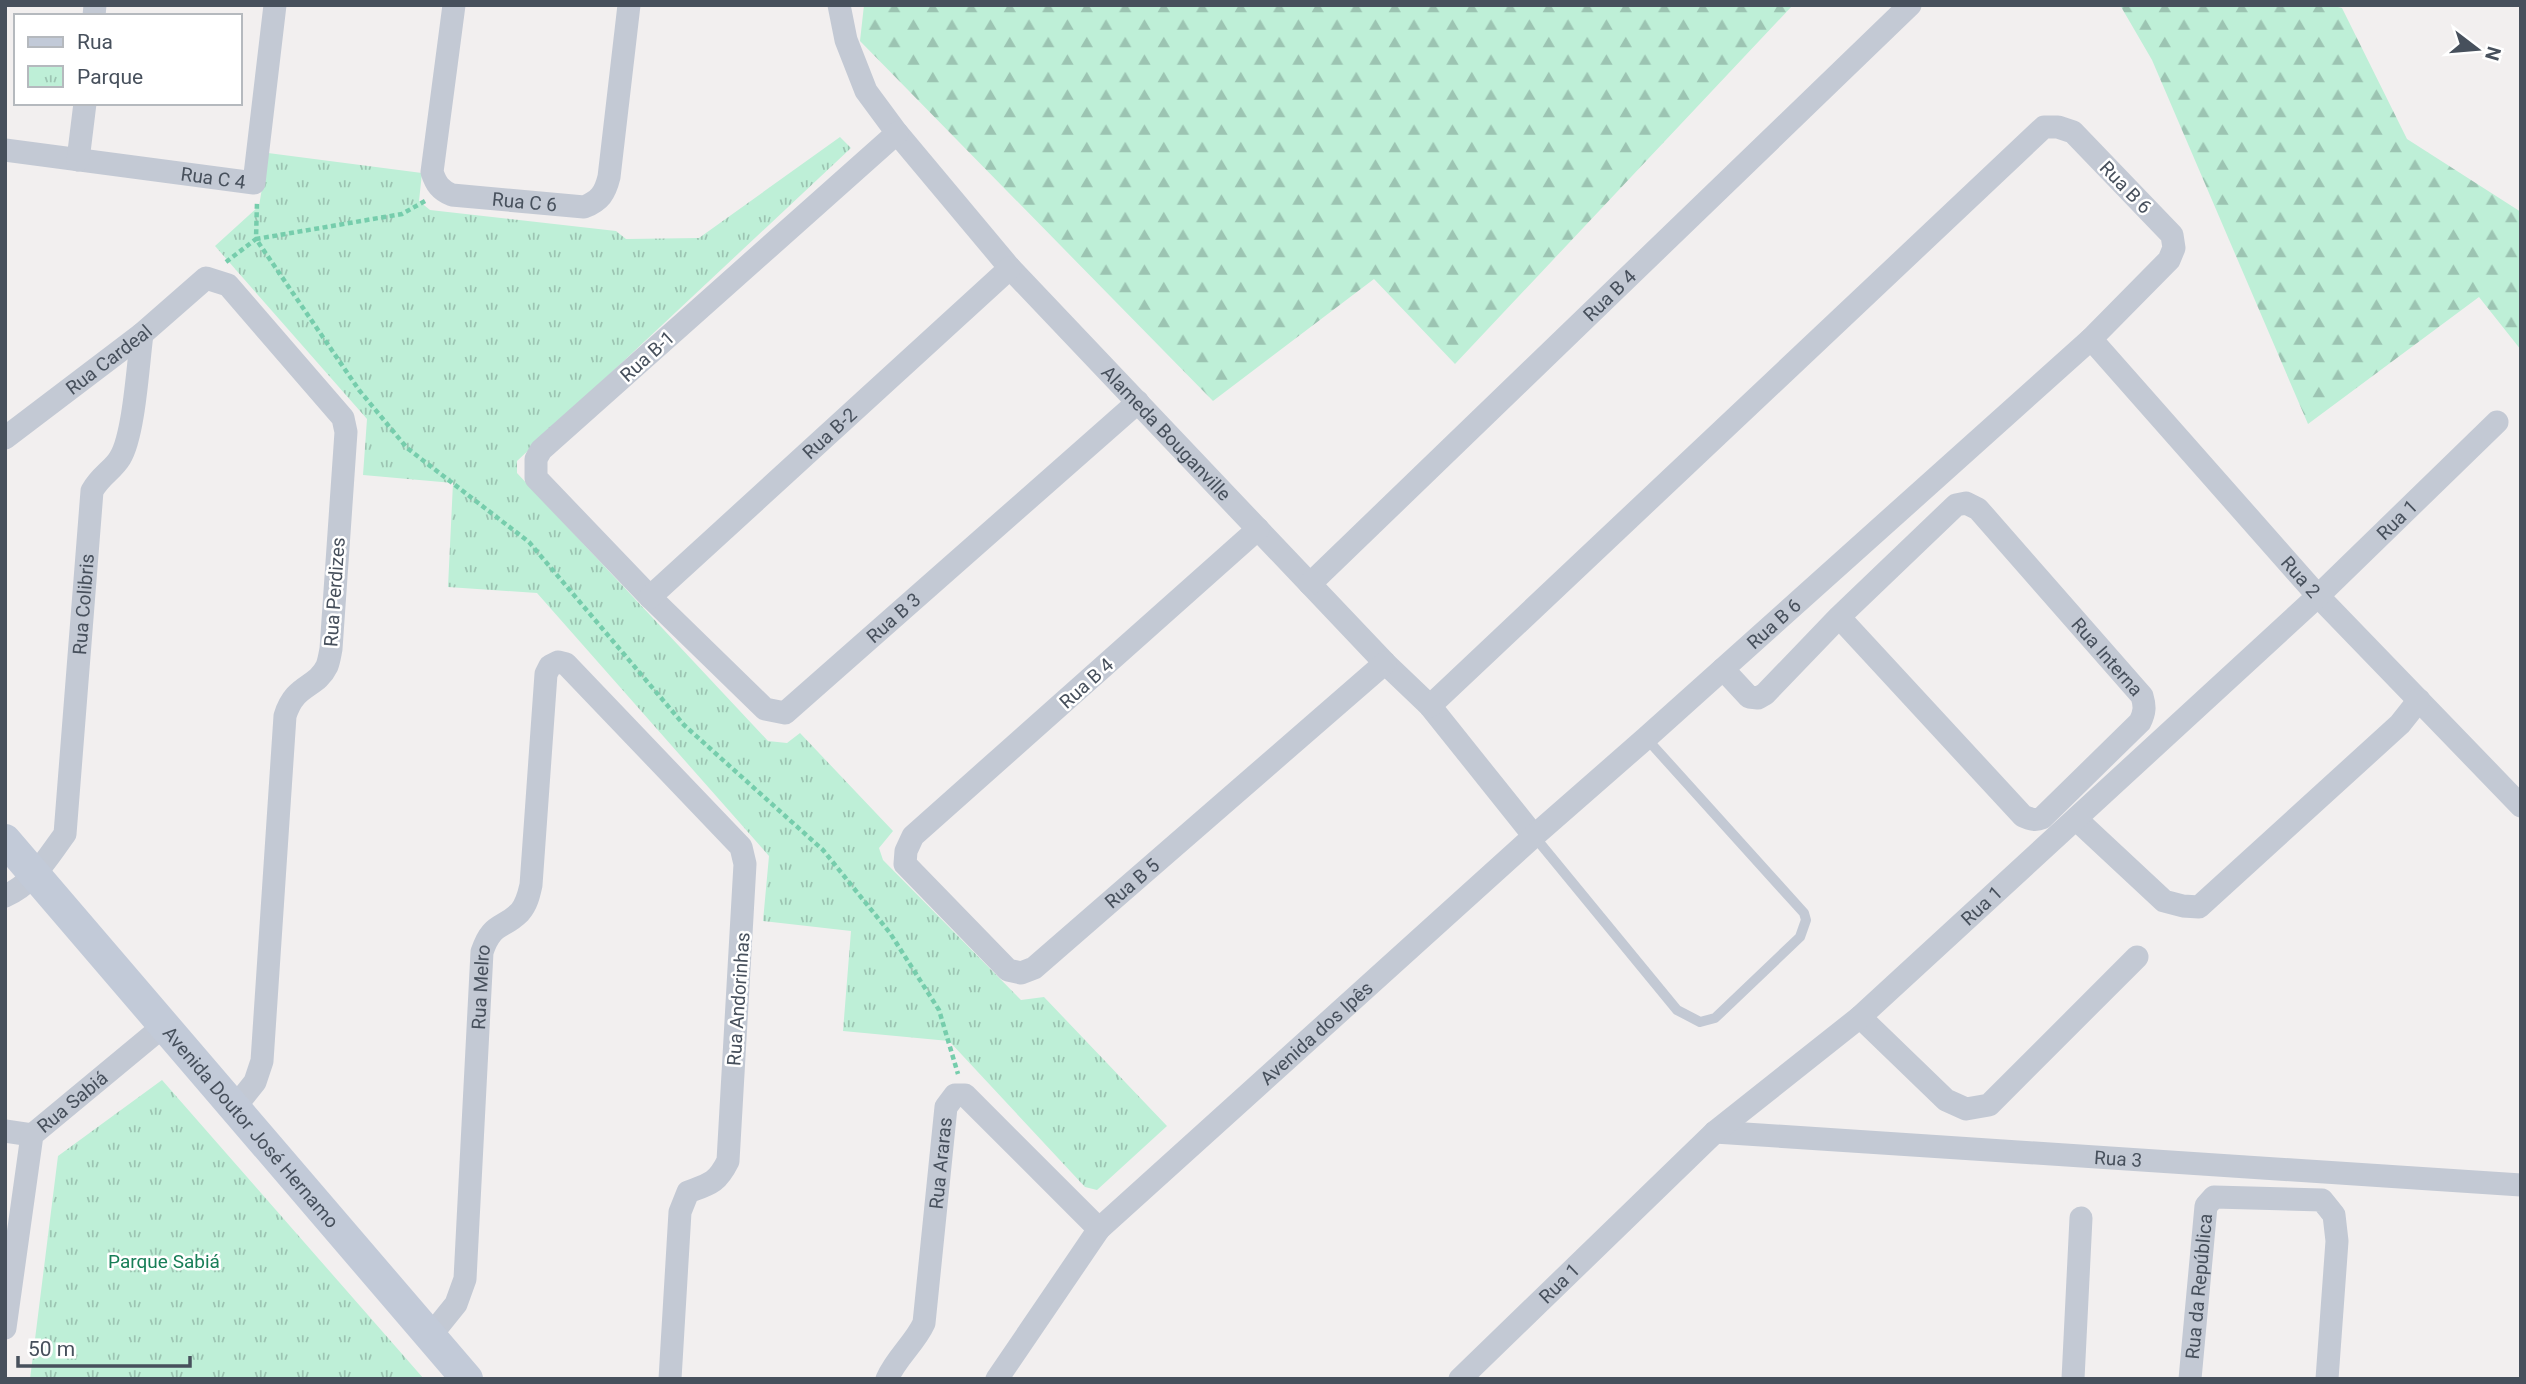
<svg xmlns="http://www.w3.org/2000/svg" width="2526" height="1384" viewBox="0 0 2526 1384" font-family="Roboto,sans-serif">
  <defs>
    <pattern id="forest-firs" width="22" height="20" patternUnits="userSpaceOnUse" patternTransform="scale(1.75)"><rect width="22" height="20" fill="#beefd7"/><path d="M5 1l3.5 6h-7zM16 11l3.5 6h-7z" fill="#9cc4b2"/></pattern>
    <pattern id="park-tufts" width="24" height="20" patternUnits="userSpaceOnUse" patternTransform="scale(1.75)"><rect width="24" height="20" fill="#beefd7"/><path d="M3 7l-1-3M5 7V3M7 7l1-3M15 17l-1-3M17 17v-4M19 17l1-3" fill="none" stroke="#9cc4b2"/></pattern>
  </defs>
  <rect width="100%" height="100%" fill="#f2efef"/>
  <!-- forest -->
  <path fill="url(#forest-firs)" d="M864 5H1793L1455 364 1374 279 1213 401 860 41Z
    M2120 5H2330L2342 8 2407 139 2521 212V350L2479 297 2308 424 2152 60Z"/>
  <!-- park -->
  <path fill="url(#park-tufts)" d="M840 137 851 148 517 461V473L768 741 787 743 800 733 893 831 879 848 883 860 1021 1000 1044 997 1167 1126 1097 1190 1085 1187 949 1041 843 1031 851 931 763 921 769 856 537 593 448 587 453 483 363 475 367 419 215 246 259 206 268 153 422 173 419 201 430 210 616 231 626 239 699 238Z
    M162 1080 424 1379H30L58 1156Z"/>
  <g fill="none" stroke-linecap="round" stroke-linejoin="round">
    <!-- path -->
    <path stroke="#76cdac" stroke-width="4.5" stroke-dasharray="5 3.5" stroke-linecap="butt" d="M425 201 402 214 256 239 359 390 407 448 529 542 684 725 823 850 890 933 939 1010 958 1074
      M226 262 256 239 257 202"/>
    <!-- lane -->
    <path stroke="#c3c9d4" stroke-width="10" d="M1534 836 1677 1010 1700 1022 1715 1018 1800 937 1806 920 1804 913 1646 738"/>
    <!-- street -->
    <g stroke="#c3c9d4" stroke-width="23">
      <path id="s1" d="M454 5 432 172C436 184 440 190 452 195L584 207C600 201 605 193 609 177L629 5"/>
      <path id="s2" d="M839 5 846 40 866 91 897 133 1010 268 1385 663 1430 706 1534 836"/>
      <path d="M94 16 95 5"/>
      <path id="s3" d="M897 133 541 450 536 459V478L650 597 765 709 785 713 1138 402"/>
      <path id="s4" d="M5 150 254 183 275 5"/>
      <path d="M78 160 85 103"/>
      <path id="s5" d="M2091 339 2318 596 2521 806"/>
      <path id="s6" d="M5 438 142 334 206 278 228 285 343 418 346 432 331 649C330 654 329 661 327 666 316 689 295 683 285 716L262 1061 255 1082 235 1107"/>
      <path id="s7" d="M1258 529 913 836 906 851 905 864 1008 970 1021 973 1034 968 1385 663"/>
      <path id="s8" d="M1310 584 1910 5"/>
      <path id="s9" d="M650 597 1010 268"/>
      <path id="s10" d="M1723 669 1749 697 1758 698 1765 694 1839 617 1956 505 1966 503 1978 509 2142 696C2145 706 2145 712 2140 722L2042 818C2035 821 2030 819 2023 816L1839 617"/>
      <path d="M2076 819 2164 901 2183 906 2199 907 2400 724 2419 700"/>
      <path id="s11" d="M5 896C32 885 48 857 65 834L92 491C100 476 113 470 120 458 134 436 138 364 142 334"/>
      <path d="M1860 1017 1946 1100 1966 1109 1989 1105 2137 957"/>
      <path d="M5 1131 32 1135"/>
      <path id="s12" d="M1715 1132 2521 1185"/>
      <path id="s13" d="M5 1328 32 1135 166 1024"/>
      <path id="s14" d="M431 1335 456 1304 465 1279 482 952C492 922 502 930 520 912 527 904 529 894 531 885L546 674 550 666 558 662 566 664 741 847 745 864 728 1161C717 1183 710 1184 688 1192L680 1212 670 1379"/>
      <path id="s15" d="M887 1379C896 1358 915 1343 924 1323L946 1107 955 1095H965L1099 1229"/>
      <path id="s16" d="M997 1379 1099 1229 1534 836 1646 738 2091 339 2169 260 2174 248 2172 235 2073 132 2058 127H2044L1430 706"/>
      <path id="s17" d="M1460 1379 1715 1132 1860 1017 2318 596 2497 422"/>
      <path d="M2073 1379 2081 1218"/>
      <path id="s18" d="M2190 1379 2206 1206 2214 1197 2322 1200 2334 1215 2337 1241 2327 1379"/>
    </g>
    <!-- secondary -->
    <path stroke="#c2cad8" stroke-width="32" id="s19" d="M5 840 467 1379"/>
  </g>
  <g text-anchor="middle" stroke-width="5" stroke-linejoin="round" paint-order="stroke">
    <!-- street labels -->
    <g font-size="19" fill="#47505c" stroke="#fff">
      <text dy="7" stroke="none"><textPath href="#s4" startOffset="210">Rua C 4</textPath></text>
      <text transform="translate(2126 187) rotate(46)" y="7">Rua B 6</text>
      <text dy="7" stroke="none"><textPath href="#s1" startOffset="273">Rua C 6</textPath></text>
      <text dy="7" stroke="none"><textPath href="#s8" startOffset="416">Rua B 4</textPath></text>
      <text transform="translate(647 356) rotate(-42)" y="7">Rua B-1</text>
      <text dy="7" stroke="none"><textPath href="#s6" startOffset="130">Rua Cardeal</textPath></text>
      <text dy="7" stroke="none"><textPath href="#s9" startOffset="243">Rua B-2</textPath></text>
      <text dy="7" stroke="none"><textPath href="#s2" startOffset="546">Alameda Bouganville</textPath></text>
      <text dy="7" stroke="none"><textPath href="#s17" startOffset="1272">Rua 1</textPath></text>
      <text dy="7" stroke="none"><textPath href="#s5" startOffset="317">Rua 2</textPath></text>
      <text transform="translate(334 592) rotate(-86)" y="7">Rua Perdizes</text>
      <text dy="7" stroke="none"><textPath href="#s11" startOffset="318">Rua Colibris</textPath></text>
      <text dy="7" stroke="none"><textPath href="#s3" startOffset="996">Rua B 3</textPath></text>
      <text dy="7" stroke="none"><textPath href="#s16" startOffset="1088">Rua B 6</textPath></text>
      <text dy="7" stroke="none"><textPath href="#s10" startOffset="544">Rua Interna</textPath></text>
      <text transform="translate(1086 683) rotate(-42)" y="7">Rua B 4</text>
      <text dy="7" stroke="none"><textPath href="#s7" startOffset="796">Rua B 5</textPath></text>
      <text dy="7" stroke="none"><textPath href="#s17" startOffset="705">Rua 1</textPath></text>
      <text dy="7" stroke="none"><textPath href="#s14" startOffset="359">Rua Melro</textPath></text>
      <text transform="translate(738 999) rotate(-86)" y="7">Rua Andorinhas</text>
      <text dy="7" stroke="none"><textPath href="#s16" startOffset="474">Avenida dos Ipês</textPath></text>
      <text dy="7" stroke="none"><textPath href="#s13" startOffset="247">Rua Sabiá</textPath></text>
      <text dy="7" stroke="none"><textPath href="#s19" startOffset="378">Avenida Doutor José Hernamo</textPath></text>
      <text dy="7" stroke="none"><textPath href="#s12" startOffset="404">Rua 3</textPath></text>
      <text dy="7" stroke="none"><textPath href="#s15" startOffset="228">Rua Araras</textPath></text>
      <text dy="7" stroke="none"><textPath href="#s17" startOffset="138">Rua 1</textPath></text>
      <text dy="7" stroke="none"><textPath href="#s18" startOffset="93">Rua da República</textPath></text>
    </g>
    <!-- park labels -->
    <g font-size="19" fill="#187e57" stroke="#fff">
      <text x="164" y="1268">Parque Sabiá</text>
    </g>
  </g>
  <!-- border -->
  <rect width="2526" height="1384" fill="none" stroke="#47505c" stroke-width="14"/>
  <!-- legend -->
  <rect x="14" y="14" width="228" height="91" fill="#ffffff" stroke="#b5b9be" stroke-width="2"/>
  <rect x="28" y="37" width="35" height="10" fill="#c2cad8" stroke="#b5b9be" stroke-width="2"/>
  <text x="77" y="49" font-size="21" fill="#47505c">Rua</text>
  <rect x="28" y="66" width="35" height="21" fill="url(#park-tufts)" stroke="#b5b9be" stroke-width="2"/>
  <text x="77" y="84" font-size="21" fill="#47505c">Parque</text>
  <!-- north arrow -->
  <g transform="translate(2477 49) rotate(106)" stroke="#ffffff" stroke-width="5" paint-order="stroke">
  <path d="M0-5L12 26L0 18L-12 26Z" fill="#47505c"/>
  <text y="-10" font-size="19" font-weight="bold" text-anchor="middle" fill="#47505c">N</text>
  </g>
  <!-- scale -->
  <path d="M18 1356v10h172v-10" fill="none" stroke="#47505c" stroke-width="3.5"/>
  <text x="28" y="1356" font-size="21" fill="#47505c" stroke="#ffffff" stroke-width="5" paint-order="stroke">50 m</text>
</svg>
